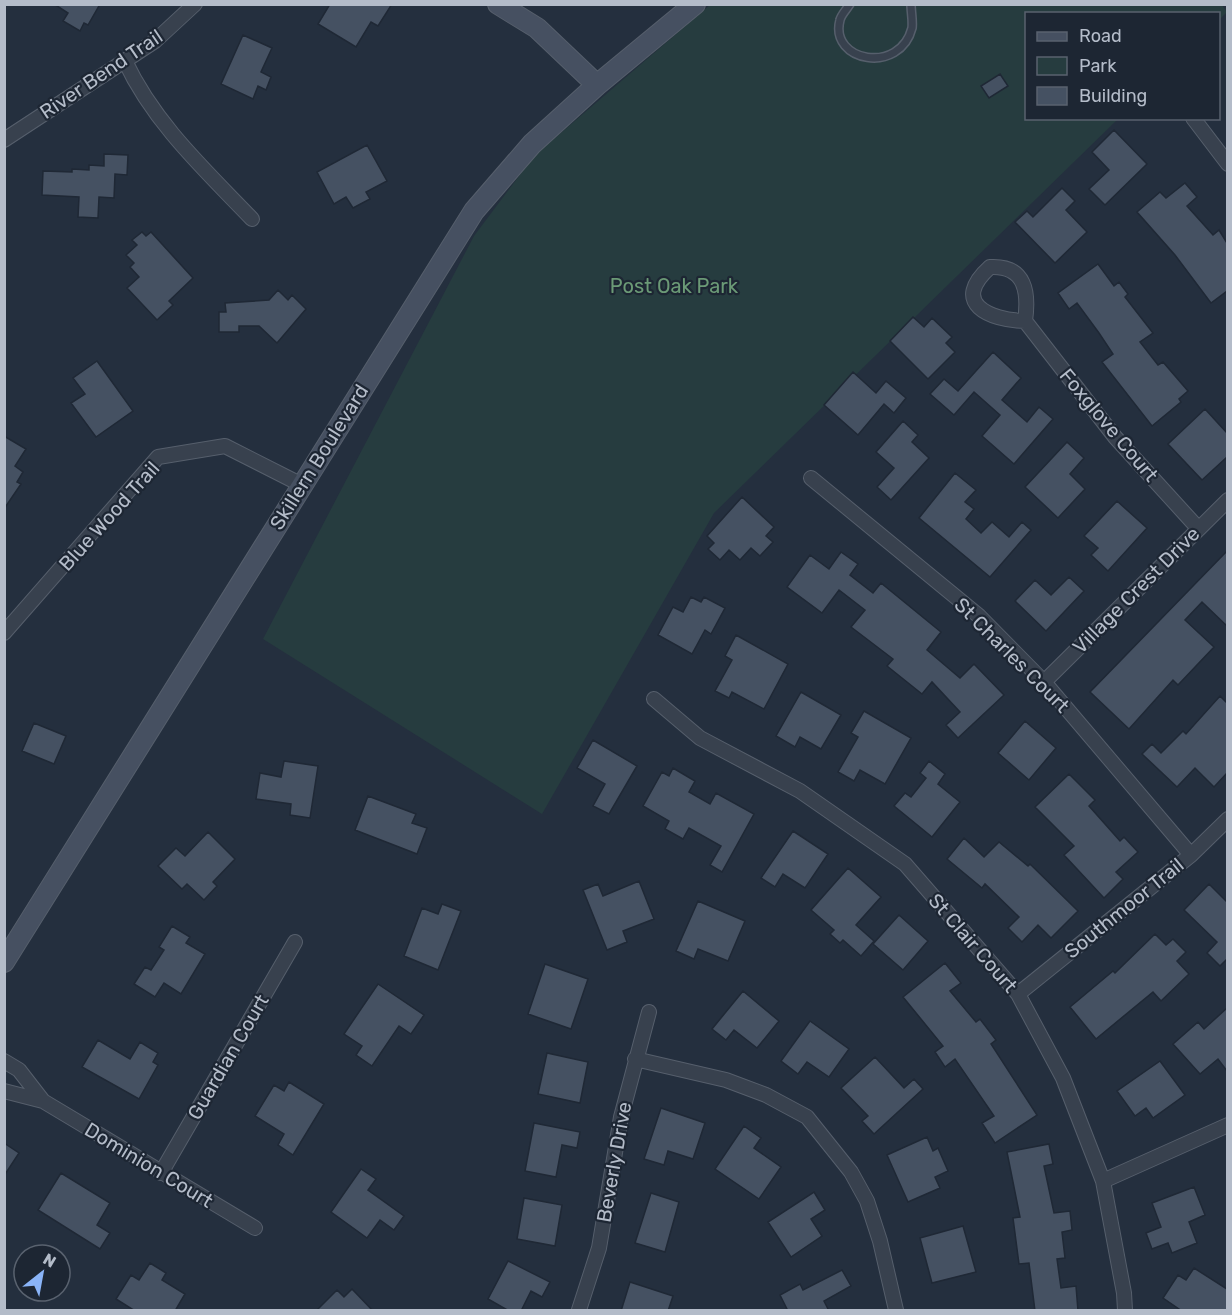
<svg xmlns="http://www.w3.org/2000/svg" width="1232" height="1315" viewBox="0 0 1232 1315" font-family="Rubik,sans-serif">
  <rect width="100%" height="100%" fill="#242f3e"/>
  <!-- green -->
  <path fill="#263c3f" d="M1221 4 1227 12 1219 20 1218 14H1026V118L1118 119 714 513 542 814 263 639 474 236 534 156 710 5Z"/>
  <!-- building -->
  <path fill="#455162" stroke="#1f2835" stroke-width="1.5" d="M54 4H100L88 25 84 23 80 31 63 21 68 13Z
    M330 4H392L378 26 371 22 356 47 318 24Z
    M243 35 272 48 261 72 271 77 266 90 258 86 253 99 221 84Z
    M1000 74 1008 86 989 98 981 86Z
    M1114 130 1147 164 1105 205 1089 189 1109 170 1092 152Z
    M367 145 387 181 366 192 370 199 353 208 346 197 334 204 317 172Z
    M104 154 128 155 127 175 115 174 114 198 99 197 98 218 78 217 79 197 42 195 43 171 72 172V169L89 170V165L104 166Z
    M1185 183 1197 197 1187 206 1213 235 1219 230 1227 243V291L1211 303 1175 255 1137 212 1160 192 1166 198Z
    M1062 188 1075 201 1066 210 1087 232 1055 263 1015 222 1027 211 1033 217Z
    M142 232 146 236 151 232 193 278 169 301 173 305 157 320 127 288 139 277 130 267 134 263 126 255 137 245 132 240Z
    M1098 264 1114 286 1119 282 1128 294 1125 297 1153 333 1140 342 1158 365 1163 362 1188 391 1179 399 1181 402 1152 426 1102 362 1113 354 1099 333 1077 303 1069 309 1058 293Z
    M278 290 288 300 292 295 306 309 277 343 259 326H239V332H219V312H226L225 303 269 300Z
    M913 317 924 327 932 318 952 337 946 343 955 352 928 379 890 341Z
    M993 352 1021 378 1002 400 1027 422 1039 407 1053 419 1014 464 982 436 1000 415 974 392 954 415 930 394 944 379 958 391Z
    M97 361 133 411 96 437 71 403 85 394 73 378Z
    M853 372 876 393 886 381 906 398 894 413 884 404 858 435 824 405Z
    M1205 409 1227 433V457L1202 480 1168 444Z
    M903 421 918 435 912 442 929 458 891 500 877 487 894 468 876 452Z
    M4 436 26 449 15 466 23 472 17 482 21 484 4 509Z
    M1067 442 1084 458 1070 474 1085 489 1058 518 1025 487Z
    M955 473 976 490 965 502 974 509 966 519 981 533 992 522 1009 537 1022 522 1031 530 990 577 919 518Z
    M742 497 774 527 766 536 773 542 760 556 751 548 740 560 729 550 720 560 708 549 714 543 707 536Z
    M1117 501 1147 528 1108 571 1091 555 1098 548 1084 536Z
    M1227 551V626L1202 602 1185 620 1214 647 1178 685 1173 680 1129 729 1090 692Z
    M841 552 858 564 850 575 873 593 881 583 941 632 927 650 960 678 974 664 1004 695 958 738 946 725 960 712 932 682 922 694 887 666 893 659 851 627 865 610 839 590 822 613 787 587 810 555 829 569Z
    M1069 577 1084 591 1046 631 1015 601 1035 580 1051 595Z
    M691 597 701 602 704 597 725 608 711 634 705 630 692 654 658 635 673 607 683 612Z
    M736 635 788 664 764 709 732 692 729 698 715 691 732 660 725 656Z
    M801 692 841 715 821 749 800 737 795 747 776 736Z
    M1220 696 1227 703V773L1214 787 1195 768 1177 787 1142 754 1152 744 1161 753 1183 731 1186 734Z
    M864 711 911 738 885 784 860 770 854 781 838 772 858 737 851 733Z
    M1025 721 1056 748 1029 780 998 753Z
    M34 723 66 736 54 764 22 751Z
    M593 740 637 766 609 814 593 806 605 784 577 768Z
    M284 761 318 766 310 818 290 815 291 804 256 799 260 773 281 777Z
    M929 761 945 774 938 784 960 802 932 837 894 806 905 793 911 797 926 778 920 773Z
    M673 768 695 781 689 792 710 804 716 793 754 814 722 872 710 865 721 846 689 828 683 839 665 829 669 821 643 806 662 772 669 776Z
    M1069 774 1095 800 1089 806 1120 841 1124 837 1138 852 1116 872 1123 879 1104 898 1064 855 1074 846 1035 807Z
    M368 796 416 814 412 823 427 828 417 854 355 830Z
    M793 831 828 854 805 888 783 874 775 887 761 878Z
    M208 832 235 859 213 882 217 886 204 900 187 884 182 889 158 866 176 848 185 856Z
    M964 838 984 857 999 842 1028 866 1030 864 1078 911 1051 938 1038 925 1022 942 1008 928 1019 917 985 884 982 888 947 859Z
    M848 868 881 897 856 925 874 941 861 956 843 940 840 943 830 934 834 930 811 910Z
    M639 881 654 919 623 931 627 942 607 950 583 890 598 884 603 896Z
    M1209 884 1227 902V959L1220 966 1207 953 1217 942 1184 910Z
    M698 901 745 921 728 961 698 949 694 959 676 951Z
    M442 904 461 911 438 970 404 956 422 908 438 914Z
    M899 915 928 941 903 970 873 944Z
    M172 926 190 937 186 943 205 954 181 994 164 983 155 997 134 984 145 967 151 970 164 950 159 947Z
    M1155 934 1166 945 1173 939 1186 952 1177 961 1189 974 1161 1001 1153 992 1096 1039 1070 1007 1113 971 1115 973Z
    M945 963 961 983 950 991 976 1022 980 1019 996 1040 991 1044 1037 1115 995 1143 982 1123 994 1116 955 1059 945 1067 935 1052 943 1046 903 997Z
    M545 964 588 979 571 1029 528 1014Z
    M378 984 424 1015 411 1034 399 1026 372 1066 356 1055 362 1046 344 1034Z
    M743 991 779 1021 757 1048 734 1030 726 1040 712 1029Z
    M1227 1008V1071L1218 1059 1200 1074 1173 1044 1198 1022 1204 1029Z
    M810 1021 849 1049 829 1077 807 1062 798 1074 781 1061Z
    M98 1040 130 1059 140 1042 158 1053 153 1062 158 1065 139 1099 82 1067Z
    M547 1053 588 1062 580 1103 538 1094Z
    M875 1057 904 1088 914 1079 923 1089 874 1134 862 1121 868 1116 841 1088Z
    M1160 1061 1185 1095 1153 1118 1146 1108 1135 1116 1117 1091Z
    M289 1082 324 1104 293 1155 278 1145 284 1134 255 1116 274 1085 284 1091Z
    M661 1108 705 1123 693 1159 668 1151 664 1165 644 1159Z
    M534 1123 580 1132 577 1148 562 1145 556 1177 525 1171Z
    M744 1126 761 1138 754 1148 781 1167 759 1199 715 1169Z
    M927 1137 933 1151 938 1148 948 1171 935 1177 940 1188 908 1202 887 1155Z
    M4 1143 19 1153 4 1176Z
    M1049 1144 1053 1164 1044 1166 1054 1213 1070 1211 1072 1230 1062 1232 1065 1258 1057 1259 1061 1288 1076 1286 1078 1311H1035L1029 1263 1019 1264 1013 1218 1020 1217 1007 1152Z
    M361 1169 376 1179 368 1190 404 1216 394 1230 380 1220 367 1238 331 1212Z
    M61 1173 110 1203 97 1225 110 1233 100 1249 38 1210Z
    M1194 1187 1205 1215 1189 1222 1197 1243 1172 1253 1168 1243 1152 1249 1146 1233 1161 1227 1152 1203Z
    M814 1192 825 1210 811 1219 822 1236 791 1257 768 1222Z
    M651 1193 679 1202 665 1252 635 1243Z
    M524 1198 562 1205 555 1246 517 1239Z
    M963 1226 976 1272 932 1283 920 1238Z
    M508 1261 550 1282 542 1297 531 1291 521 1311H509L488 1299Z
    M150 1263 166 1273 162 1280 185 1294 175 1311H135L116 1299 131 1275 139 1280Z
    M1194 1268 1227 1289V1311H1182L1163 1298 1178 1275 1186 1280Z
    M842 1270 851 1286 824 1301 829 1311H788L780 1295 800 1284 803 1290Z
    M630 1282 673 1296 668 1311H621Z
    M352 1289 373 1311H316L337 1290 344 1297Z"/>
  <g fill="none" stroke-linecap="round" stroke-linejoin="round">
    <defs>
      <path id="lane" d="M850 4C847 9 841 15 840 20 829 62 900 75 912 28 913 21 911 12 911 4"/>
      <path id="street" d="M125 61C154 123 205 170 252 219
        M1193 118 1228 164
        M4 140 155 41 195 4
        M1025 321C989 320 950 303 990 267 1026 265 1029 293 1025 321L1115 437 1197 527
        M811 478 979 616 1044 682 1191 855
        M4 633 158 457 225 446 302 485
        M1044 682 1228 500
        M654 699 700 738 800 791 905 864 1018 994 1063 1078 1103 1181 1124 1293 1125 1310
        M1018 994 1191 855 1228 819
        M635 1059 726 1080 766 1095 807 1117 851 1172 867 1201 880 1241 896 1310
        M4 1061 19 1070 43 1101
        M4 1091 43 1101 255 1228
        M161 1173 295 942
        M1103 1181 1228 1125
        M579 1310 599 1248 621 1117 649 1012"/>
      <path id="secondary" d="M498 4 537 28 597 85
        M4 962 474 211 532 144 597 85 695 4"/>
    </defs>
    <!-- lane casing -->
    <use href="#lane" stroke="#565f6c" stroke-width="10"/>
    <!-- street casing -->
    <use href="#street" stroke="#565f6c" stroke-width="16"/>
    <!-- secondary casing -->
    <use href="#secondary" stroke="#565f6c" stroke-width="22"/>
    <!-- lane -->
    <use href="#lane" stroke="#38414e" stroke-width="7"/>
    <!-- street -->
    <use href="#street" stroke="#38414e" stroke-width="14"/>
    <!-- secondary -->
    <use href="#secondary" stroke="#465061" stroke-width="20"/>
  </g>
  <g text-anchor="middle" stroke-width="4.5" stroke-linejoin="round" paint-order="stroke">
    <!-- street labels -->
    <g font-size="20" fill="#b4bcc9" stroke="#1d2633">
      <text transform="translate(101 74) rotate(-34)" y="7">River Bend Trail</text>
      <text transform="translate(1109 425) rotate(50)" y="7">Foxglove Court</text>
      <text transform="translate(319 457) rotate(-58)" y="7">Skillern Boulevard</text>
      <text transform="translate(109 516) rotate(-48)" y="7">Blue Wood Trail</text>
      <text transform="translate(1136 590) rotate(-45)" y="7">Village Crest Drive</text>
      <text transform="translate(1012 655) rotate(45)" y="7">St Charles Court</text>
      <text transform="translate(1124 908) rotate(-39)" y="7">Southmoor Trail</text>
      <text transform="translate(973 943) rotate(49)" y="7">St Clair Court</text>
      <text transform="translate(228 1057) rotate(-60)" y="7">Guardian Court</text>
      <text transform="translate(614 1162) rotate(-80)" y="7">Beverly Drive</text>
      <text transform="translate(149 1165) rotate(31)" y="7">Dominion Court</text>
    </g>
    <!-- park labels -->
    <g font-size="20" fill="#6b9a76" stroke="#1d2633">
      <text x="674" y="293">Post Oak Park</text>
    </g>
  </g>
  <!-- border -->
  <rect width="1232" height="1315" fill="none" stroke="#b4bcc9" stroke-width="12"/>
  <!-- legend -->
  <rect x="1025" y="12" width="195" height="108" fill="#1d2633" stroke="#59626f" stroke-width="1.5"/>
  <rect x="1037" y="32" width="30" height="9" fill="#465061" stroke="#59626f" stroke-width="1.5"/>
  <text x="1079" y="42" font-size="18" fill="#b4bcc9">Road</text>
  <rect x="1037" y="57" width="30" height="18" fill="#263c3f" stroke="#59626f" stroke-width="1.5"/>
  <text x="1079" y="72" font-size="18" fill="#b4bcc9">Park</text>
  <rect x="1037" y="87" width="30" height="18" fill="#455162" stroke="#59626f" stroke-width="1.5"/>
  <text x="1079" y="102" font-size="18" fill="#b4bcc9">Building</text>
  <!-- north arrow -->
  <g transform="translate(42 1273) rotate(31)"><circle r="28" fill="#1d2633" stroke="#59626f" stroke-width="1.5"/>
  <path d="M0-4.5L10 22L0 15L-10 22Z" fill="#8ab4f8"/>
  <text y="-9" font-size="16" font-weight="bold" text-anchor="middle" fill="#b4bcc9">N</text>
  </g>
</svg>
